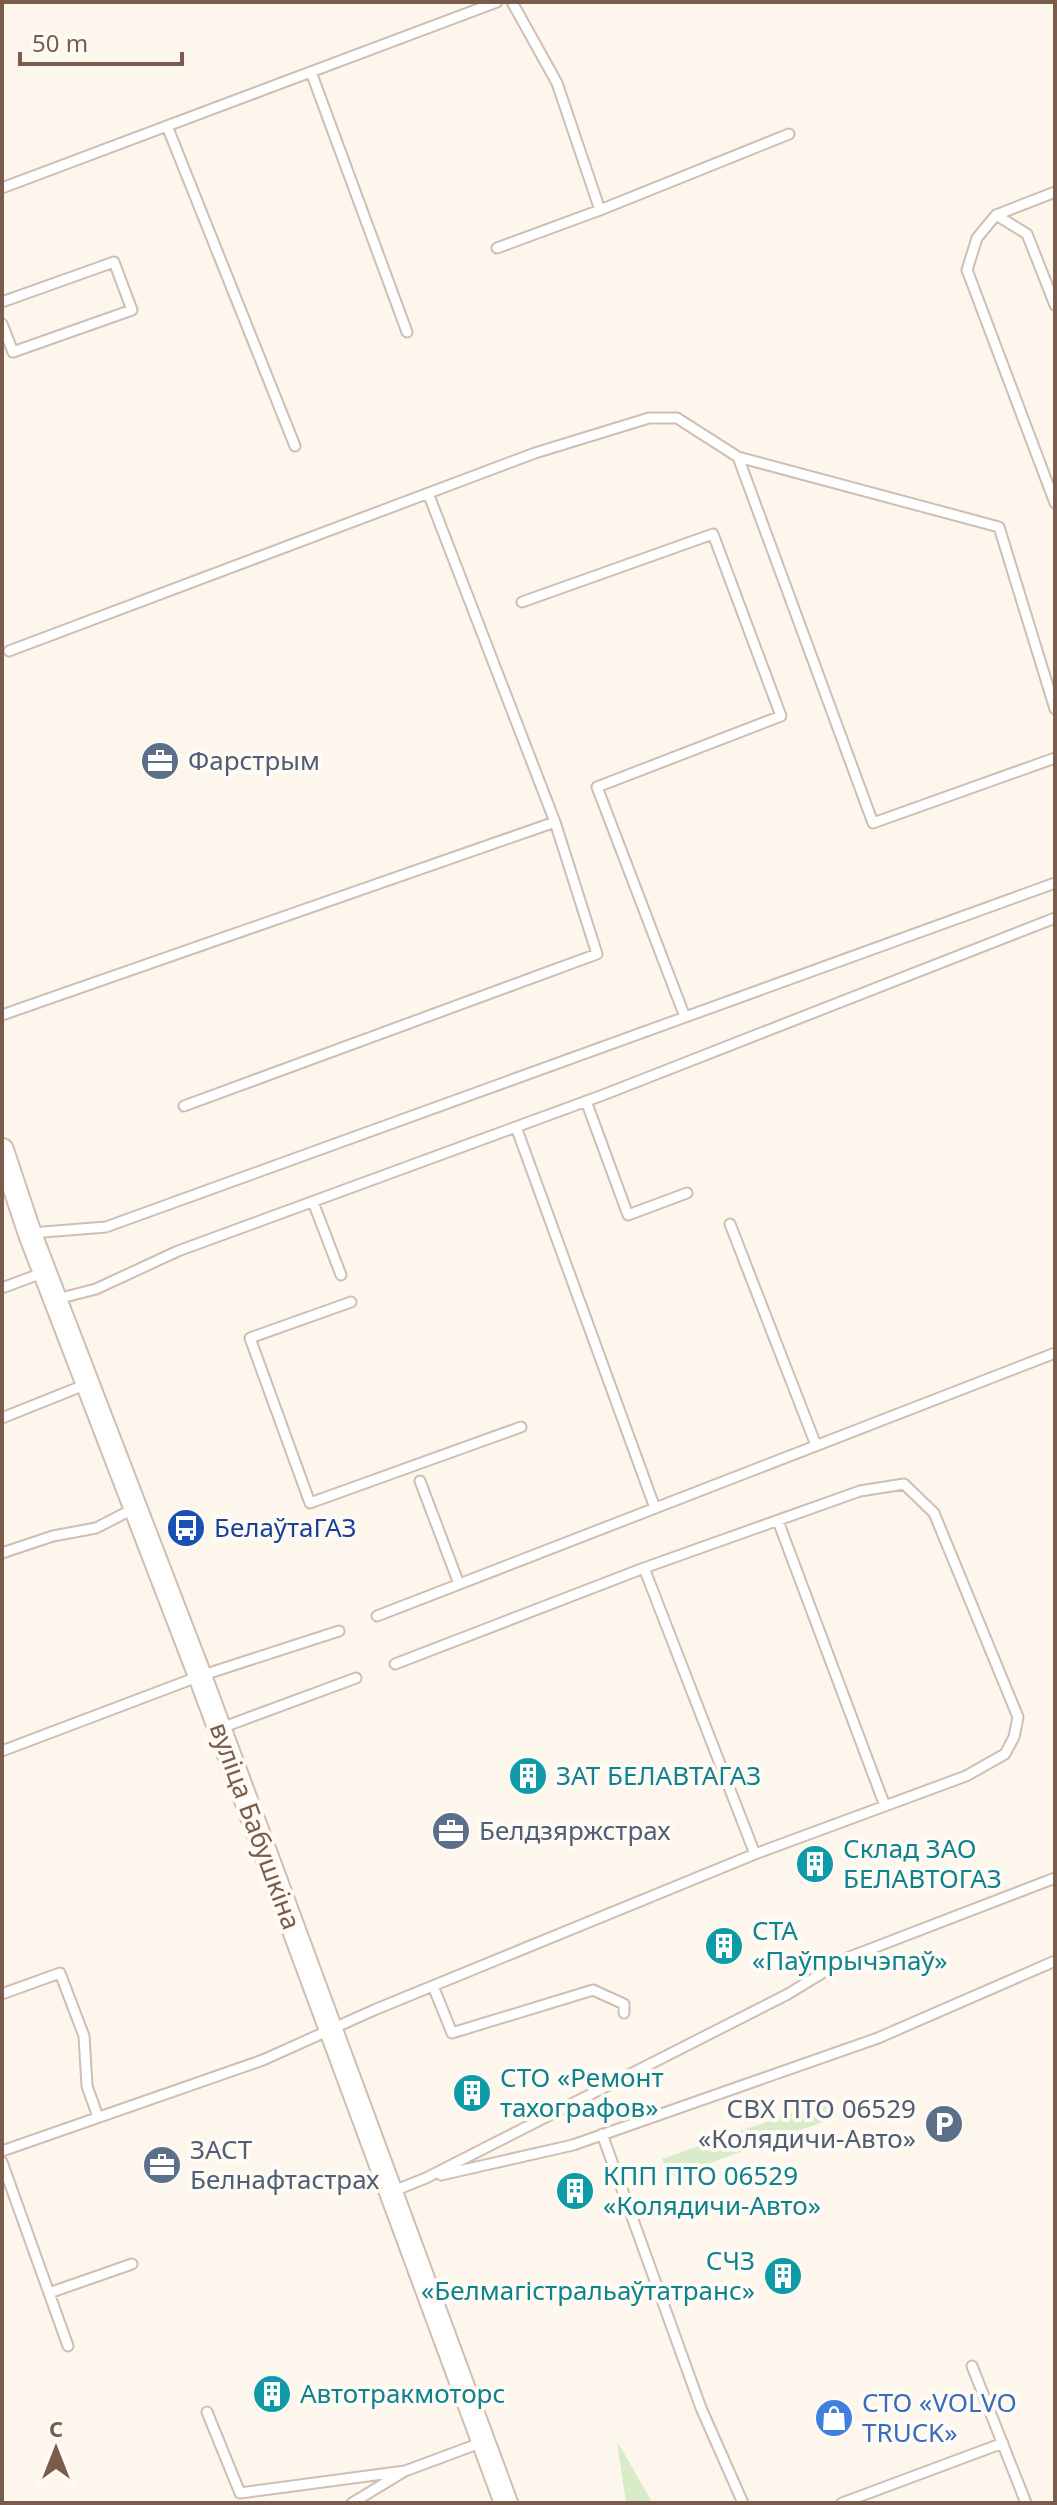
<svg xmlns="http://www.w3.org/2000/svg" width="1057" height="2505" viewBox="0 0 1057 2505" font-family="'Noto Sans',sans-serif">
  <rect width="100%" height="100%" fill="#fdf6ec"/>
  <!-- green -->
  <path fill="#d8ecc9" d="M825 2101 831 2119 669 2178 662 2159Z
    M617 2441 652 2502V2503H626Z"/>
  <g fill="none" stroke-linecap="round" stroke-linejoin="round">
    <defs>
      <path id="service" d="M512 2 557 83 600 210 789 134
        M311 72 407 332
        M167 126 295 446
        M2 188 497 2
        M996 215 1055 192
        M497 248 600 210
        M2 302 114 262 132 310 13 352 2 324
        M1055 305 1027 234 996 215 977 238 967 270 1055 503
        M738 457 873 823 1055 758
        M522 602 713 534 781 716 597 787 685 1017
        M9 651 535 453 649 418H677L738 457 999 527 1055 709
        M2 1015 555 822 428 493
        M586 1101 628 1215 687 1193
        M184 1106 597 954 555 822
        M516 1127 655 1508
        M313 1202 341 1275
        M730 1224 816 1445
        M31 1233 106 1227 1055 883
        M2 1288 45 1272
        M57 1299 96 1289 178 1251 603 1095 1055 918
        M351 1302 250 1338 310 1503 521 1427
        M2 1418 87 1384
        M420 1481 459 1584
        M778 1521 885 1806
        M2 1553 53 1536 96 1528 135 1508
        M644 1568 755 1854
        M377 1616 1055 1353
        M221 1728 356 1678
        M2 1751 200 1676 339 1631
        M433 1986 452 2033 593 1990 624 2004V2013
        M2 1994 60 1973 84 2036 87 2086 98 2117
        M602 2134 701 2408 743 2503
        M2 2151 263 2060 374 2010 755 1854 966 1776 1005 1754 1014 1737 1018 1717 934 1513 904 1484 860 1491 644 1568 395 1664
        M2 2162 68 2346
        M441 2175 573 2145 878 2038 1055 1961
        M391 2192 426 2178 788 1994 847 1958 1055 1878
        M49 2293 132 2264
        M972 2366 1026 2503
        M207 2412 240 2493 405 2471 352 2503
        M405 2471 483 2442
        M842 2503 1003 2443"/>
      <path id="tertiary" d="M2 1150 30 1234 200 1676 506 2503"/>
    </defs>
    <!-- service casing -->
    <use href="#service" stroke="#d1beb0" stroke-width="13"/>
    <!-- tertiary casing -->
    <use href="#tertiary" stroke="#d1beb0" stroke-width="26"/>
    <!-- service -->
    <use href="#service" stroke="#fff" stroke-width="9"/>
    <!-- tertiary -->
    <use href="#tertiary" stroke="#fff" stroke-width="22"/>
  </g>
  <!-- icons -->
  <defs>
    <symbol id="office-disc" viewBox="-11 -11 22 22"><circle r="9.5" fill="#5c6f8a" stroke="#fffaf3"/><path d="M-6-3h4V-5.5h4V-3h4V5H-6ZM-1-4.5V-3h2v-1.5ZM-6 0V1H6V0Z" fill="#fff"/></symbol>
    <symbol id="bus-disc" viewBox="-11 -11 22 22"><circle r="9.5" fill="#1a4fb4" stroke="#fffaf3"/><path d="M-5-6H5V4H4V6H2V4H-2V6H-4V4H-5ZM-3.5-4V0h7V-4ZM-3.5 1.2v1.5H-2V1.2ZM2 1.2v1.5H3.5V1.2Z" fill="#fff"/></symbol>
    <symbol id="building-disc" viewBox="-11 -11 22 22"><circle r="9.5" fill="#0f9aa8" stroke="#fffaf3"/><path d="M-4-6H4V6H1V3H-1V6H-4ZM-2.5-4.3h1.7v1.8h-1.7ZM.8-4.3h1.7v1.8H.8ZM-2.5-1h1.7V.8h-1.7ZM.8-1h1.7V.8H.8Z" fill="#fff"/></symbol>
    <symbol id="parking-disc" viewBox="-11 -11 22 22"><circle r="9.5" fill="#5c6f8a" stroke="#fffaf3"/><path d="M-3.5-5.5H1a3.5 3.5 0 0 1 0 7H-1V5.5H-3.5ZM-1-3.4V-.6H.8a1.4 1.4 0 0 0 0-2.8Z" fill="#fff"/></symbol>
    <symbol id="shop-disc" viewBox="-11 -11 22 22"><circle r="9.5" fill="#3f7fe0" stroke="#fffaf3"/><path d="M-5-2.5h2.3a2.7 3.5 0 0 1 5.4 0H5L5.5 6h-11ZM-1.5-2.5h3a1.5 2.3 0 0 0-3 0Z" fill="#fff"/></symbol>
  </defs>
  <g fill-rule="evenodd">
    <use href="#office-disc" x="138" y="739" width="44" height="44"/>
    <use href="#bus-disc" x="164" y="1506" width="44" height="44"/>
    <use href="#building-disc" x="506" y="1754" width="44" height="44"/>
    <use href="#office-disc" x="429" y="1809" width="44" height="44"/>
    <use href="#building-disc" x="793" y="1842" width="44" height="44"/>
    <use href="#building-disc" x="702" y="1924" width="44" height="44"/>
    <use href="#building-disc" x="450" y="2071" width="44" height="44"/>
    <use href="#parking-disc" x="922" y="2102" width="44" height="44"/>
    <use href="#office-disc" x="140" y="2143" width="44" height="44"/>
    <use href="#building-disc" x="553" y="2169" width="44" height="44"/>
    <use href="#building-disc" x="761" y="2254" width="44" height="44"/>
    <use href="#building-disc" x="250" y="2372" width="44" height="44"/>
    <use href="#shop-disc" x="812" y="2396" width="44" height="44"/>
  </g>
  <g text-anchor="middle" stroke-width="8" stroke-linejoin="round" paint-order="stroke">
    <!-- service labels -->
    <g font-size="26" fill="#4e5e75" stroke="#fffaf3" text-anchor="start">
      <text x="188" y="770">Фарстрым</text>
      <text x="479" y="1840">Белдзяржстрах</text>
      <text x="916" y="2118" text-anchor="end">СВХ ПТО 06529<tspan x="916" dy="30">«Колядичи-Авто»</tspan></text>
      <text x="190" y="2159">ЗАСТ<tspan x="190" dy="30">Белнафтастрах</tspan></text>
    </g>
    <!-- transit labels -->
    <g font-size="26" fill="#164399" stroke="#fffaf3" text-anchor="start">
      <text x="214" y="1537">БелаўтаГАЗ</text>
    </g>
    <!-- culture labels -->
    <g font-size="26" fill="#0d838f" stroke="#fffaf3" text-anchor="start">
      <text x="556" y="1785">ЗАТ БЕЛАВТАГАЗ</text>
      <text x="843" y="1858">Склад ЗАО<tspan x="843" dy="30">БЕЛАВТОГАЗ</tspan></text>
      <text x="752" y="1940">СТА<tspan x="752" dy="30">«Паўпрычэпаў»</tspan></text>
      <text x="500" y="2087">СТО «Ремонт<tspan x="500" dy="30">тахографов»</tspan></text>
      <text x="603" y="2185">КПП ПТО 06529<tspan x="603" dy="30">«Колядичи-Авто»</tspan></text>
      <text x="755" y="2270" text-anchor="end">СЧЗ<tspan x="755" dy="30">«Белмагістральаўтатранс»</tspan></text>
      <text x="300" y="2403">Автотракмоторс</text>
    </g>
    <!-- street labels -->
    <g font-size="26" fill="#7a5c4d" stroke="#fffaf3">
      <text transform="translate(255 1826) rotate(70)" y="9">вуліца Бабушкіна</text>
    </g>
    <!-- shop labels -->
    <g font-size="26" fill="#366cbe" stroke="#fffaf3" text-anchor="start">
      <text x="862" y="2412">СТО «VOLVO<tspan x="862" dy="30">TRUCK»</tspan></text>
    </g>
  </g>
  <!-- border -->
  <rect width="1057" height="2505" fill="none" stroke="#7a5c4d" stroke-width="8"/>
  <!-- north arrow -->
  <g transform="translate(56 2449)" stroke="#fffaf3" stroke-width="6" paint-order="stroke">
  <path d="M0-6L14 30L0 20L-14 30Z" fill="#7a5c4d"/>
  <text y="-12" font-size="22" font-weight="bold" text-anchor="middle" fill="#7a5c4d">С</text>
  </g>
  <!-- scale -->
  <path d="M20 52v12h162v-12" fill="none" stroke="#7a5c4d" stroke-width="4"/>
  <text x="32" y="52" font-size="24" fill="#7a5c4d" stroke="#fffaf3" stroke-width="6" paint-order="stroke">50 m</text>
</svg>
